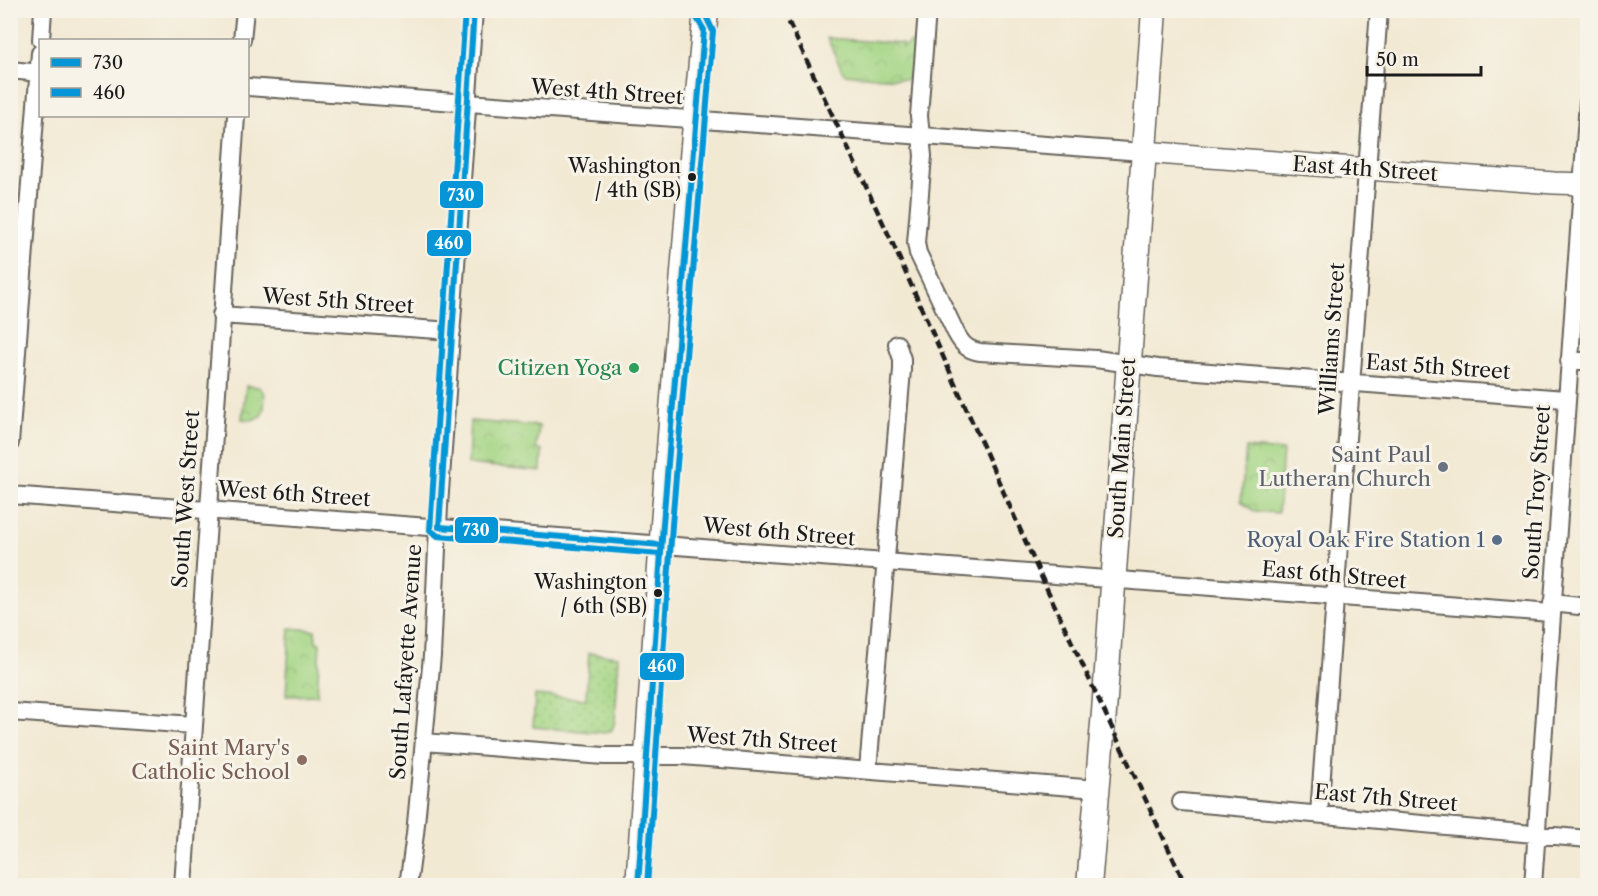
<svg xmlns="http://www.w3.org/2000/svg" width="1598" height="896" viewBox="0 0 1598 896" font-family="'Libre Caslon Text',serif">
  <defs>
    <pattern id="grass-dots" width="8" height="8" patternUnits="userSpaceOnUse" patternTransform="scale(1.5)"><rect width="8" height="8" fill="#a4d584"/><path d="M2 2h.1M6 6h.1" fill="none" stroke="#8db671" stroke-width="1.8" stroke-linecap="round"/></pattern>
    <pattern id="park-crowns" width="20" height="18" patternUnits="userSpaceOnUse" patternTransform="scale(1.5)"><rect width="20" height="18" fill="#a4d584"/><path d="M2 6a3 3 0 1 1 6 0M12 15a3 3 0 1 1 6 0" fill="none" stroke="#8db671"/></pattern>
  </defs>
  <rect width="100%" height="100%" fill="#f7f3e8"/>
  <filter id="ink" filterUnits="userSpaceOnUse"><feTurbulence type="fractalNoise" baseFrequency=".0167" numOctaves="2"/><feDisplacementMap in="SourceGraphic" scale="12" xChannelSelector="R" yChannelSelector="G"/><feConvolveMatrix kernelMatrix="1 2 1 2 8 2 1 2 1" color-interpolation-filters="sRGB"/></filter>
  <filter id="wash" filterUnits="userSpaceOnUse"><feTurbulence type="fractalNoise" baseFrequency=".008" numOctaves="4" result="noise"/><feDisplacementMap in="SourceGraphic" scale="24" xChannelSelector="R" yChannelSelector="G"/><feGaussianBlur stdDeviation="1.35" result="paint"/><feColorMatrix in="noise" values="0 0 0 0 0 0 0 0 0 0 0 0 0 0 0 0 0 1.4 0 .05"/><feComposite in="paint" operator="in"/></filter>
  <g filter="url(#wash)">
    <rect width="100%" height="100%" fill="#f2e9d3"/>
    <!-- grass -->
    <path fill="url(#grass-dots)" stroke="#607850" stroke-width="1.5" d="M589 653 619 656 615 721 612 730 606 733 533 727 535 695 586 699Z"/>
    <!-- park -->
    <path fill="url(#park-crowns)" stroke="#607850" stroke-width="1.5" d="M827 38 902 44V48L911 42 916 46 914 67 909 73 908 80 844 74Z
      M246 386 259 387 265 394 264 408 261 416 252 420 242 419Z
      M470 421 539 426 536 449 542 450 541 471 468 464Z
      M1246 448 1283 451 1278 513 1254 511 1241 501Z
      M290 628 315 630 316 642 320 643 317 695 286 696Z"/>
  </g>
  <g filter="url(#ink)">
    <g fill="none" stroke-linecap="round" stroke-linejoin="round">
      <defs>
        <path id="minor" d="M927 10 919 116 923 156 916 243 918 253 956 333C962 344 967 350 980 352L1096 359 1158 368 1565 399
          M41 40 43 10
          M242 40 245 10
          M10 70 40 73
          M248 87 1143 152
          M221 315 452 331
          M1569 361H1588
          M10 443 40 53
          M10 495 1551 613
          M1552 603 1588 607
          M10 712 193 725
          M424 742 604 756H682L1097 789
          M868 770 902 370V359L897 344
          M1181 802 1588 839
          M1319 814 1379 10
          M183 886 236 116
          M408 886 415 834 432 656 439 506 474 10
          M1533 886 1588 102"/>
        <path id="tertiary" d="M1143 152 1554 183 1588 184"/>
        <path id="secondary" d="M638 886 663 524 693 146 706 10
          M1089 886 1104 712 1154 10"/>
      </defs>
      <!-- minor casing -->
      <use href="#minor" stroke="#67645c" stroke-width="20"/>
      <!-- tertiary casing -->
      <use href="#tertiary" stroke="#67645c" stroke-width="24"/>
      <!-- secondary casing -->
      <use href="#secondary" stroke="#67645c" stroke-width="27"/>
      <!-- minor -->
      <use href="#minor" stroke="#fff" stroke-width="16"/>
      <!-- tertiary -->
      <use href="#tertiary" stroke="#fff" stroke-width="21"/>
      <!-- secondary -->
      <use href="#secondary" stroke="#fff" stroke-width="24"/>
      <!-- rail -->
      <path stroke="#1c1c1c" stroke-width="4.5" stroke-dasharray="9 4.5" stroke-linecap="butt" d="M783 10 892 242 1040 574 1186 886"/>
      <defs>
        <path id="bus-1" d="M474 10 439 527 661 545
          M638 886 663 524 704 30 692 10"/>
        <path id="bus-2" d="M465 10 430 530 438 536 660 554
          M647 886 672 525 713 31 703 10"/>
      </defs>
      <!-- bus-1 casing -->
      <use href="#bus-1" stroke="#f7f3e8" stroke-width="10"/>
      <!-- bus-2 casing -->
      <use href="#bus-2" stroke="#f7f3e8" stroke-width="10"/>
      <!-- bus-1 -->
      <use href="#bus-1" stroke="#0696d7" stroke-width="6"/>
      <!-- bus-2 -->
      <use href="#bus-2" stroke="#0696d7" stroke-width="6"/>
    </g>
  </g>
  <!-- markers -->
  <g fill="#1c1c1c" stroke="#f7f3e8" stroke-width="2">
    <circle cx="692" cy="177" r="5"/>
    <circle cx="658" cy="593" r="5"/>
  </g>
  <circle fill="#2e9e5b" stroke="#f7f3e8" stroke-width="2" cx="634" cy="368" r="6"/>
  <circle fill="#6b7280" stroke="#f7f3e8" stroke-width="2" cx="1443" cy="467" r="6"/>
  <circle fill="#5c6f8a" stroke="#f7f3e8" stroke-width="2" cx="1497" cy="540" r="6"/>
  <circle fill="#8d6e63" stroke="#f7f3e8" stroke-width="2" cx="302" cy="760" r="6"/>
  <g text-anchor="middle" stroke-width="6" stroke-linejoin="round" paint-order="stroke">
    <!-- bus labels -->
    <g font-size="20" fill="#1c1c1c" stroke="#f7f3e8" text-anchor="end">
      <text x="681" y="173">Washington<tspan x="681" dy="24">/ 4th (SB)</tspan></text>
      <text x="647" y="589">Washington<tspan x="647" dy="24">/ 6th (SB)</tspan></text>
    </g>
    <!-- street labels -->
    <g font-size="21" fill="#1c1c1c" stroke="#f7f3e8">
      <text transform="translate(607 92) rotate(4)" y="7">West 4th Street</text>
      <text transform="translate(1365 169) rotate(4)" y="7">East 4th Street</text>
      <text transform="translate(338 301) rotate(4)" y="7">West 5th Street</text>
      <text transform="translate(1332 339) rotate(-86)" y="7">Williams Street</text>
      <text transform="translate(1438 367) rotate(4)" y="7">East 5th Street</text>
      <text transform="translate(1122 448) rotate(-86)" y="7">South Main Street</text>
      <text transform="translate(1537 492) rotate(-86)" y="7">South Troy Street</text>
      <text transform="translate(294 494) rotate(4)" y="7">West 6th Street</text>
      <text transform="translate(186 499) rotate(-86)" y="7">South West Street</text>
      <text transform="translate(779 532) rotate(5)" y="7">West 6th Street</text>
      <text transform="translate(1334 575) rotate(5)" y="7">East 6th Street</text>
      <text transform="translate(406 662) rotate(-86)" y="7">South Lafayette Avenue</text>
      <text transform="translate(762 740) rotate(4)" y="7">West 7th Street</text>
      <text transform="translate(1386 798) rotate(5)" y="7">East 7th Street</text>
    </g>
    <!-- leisure labels -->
    <g font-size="21" fill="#27864d" stroke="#f7f3e8" text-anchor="end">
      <text x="622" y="375">Citizen Yoga</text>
    </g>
    <!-- worship labels -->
    <g font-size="21" fill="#5b616d" stroke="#f7f3e8" text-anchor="end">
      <text x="1431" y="462">Saint Paul<tspan x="1431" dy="24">Lutheran Church</tspan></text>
    </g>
    <!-- service labels -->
    <g font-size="21" fill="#4e5e75" stroke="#f7f3e8" text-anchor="end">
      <text x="1485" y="547">Royal Oak Fire Station 1</text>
    </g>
    <!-- education labels -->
    <g font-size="21" fill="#785e54" stroke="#f7f3e8" text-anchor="end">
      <text x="290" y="755">Saint Mary's<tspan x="290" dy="24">Catholic School</tspan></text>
    </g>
  </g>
  <g stroke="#f7f3e8" stroke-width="2">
    <rect x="439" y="180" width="45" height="29" rx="6" fill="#0696d7"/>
    <rect x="426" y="229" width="46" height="28" rx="6" fill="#0696d7"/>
    <rect x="454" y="516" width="45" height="28" rx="6" fill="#0696d7"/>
    <rect x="639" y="652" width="46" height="29" rx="6" fill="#0696d7"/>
  </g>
  <g font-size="16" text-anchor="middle" font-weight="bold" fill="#fff">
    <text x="461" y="201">730</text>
    <text x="449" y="249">460</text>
    <text x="476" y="536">730</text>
    <text x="662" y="672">460</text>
  </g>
  <!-- margin -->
  <rect width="1598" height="896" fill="none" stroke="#f7f3e8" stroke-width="36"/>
  <!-- legend -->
  <rect x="39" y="39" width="210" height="78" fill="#f7f3e8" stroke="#9f9d96" stroke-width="1.5"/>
  <rect x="51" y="58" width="30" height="9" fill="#0696d7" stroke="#9f9d96" stroke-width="1.5"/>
  <text x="93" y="69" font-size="18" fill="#1c1c1c">730</text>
  <rect x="51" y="88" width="30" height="9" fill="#0696d7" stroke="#9f9d96" stroke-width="1.5"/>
  <text x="93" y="99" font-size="18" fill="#1c1c1c">460</text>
  <!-- scale -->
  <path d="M1367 66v9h114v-9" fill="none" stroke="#1c1c1c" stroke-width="3"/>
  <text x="1376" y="66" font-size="18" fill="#1c1c1c" stroke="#f7f3e8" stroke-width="4.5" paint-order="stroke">50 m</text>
</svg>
